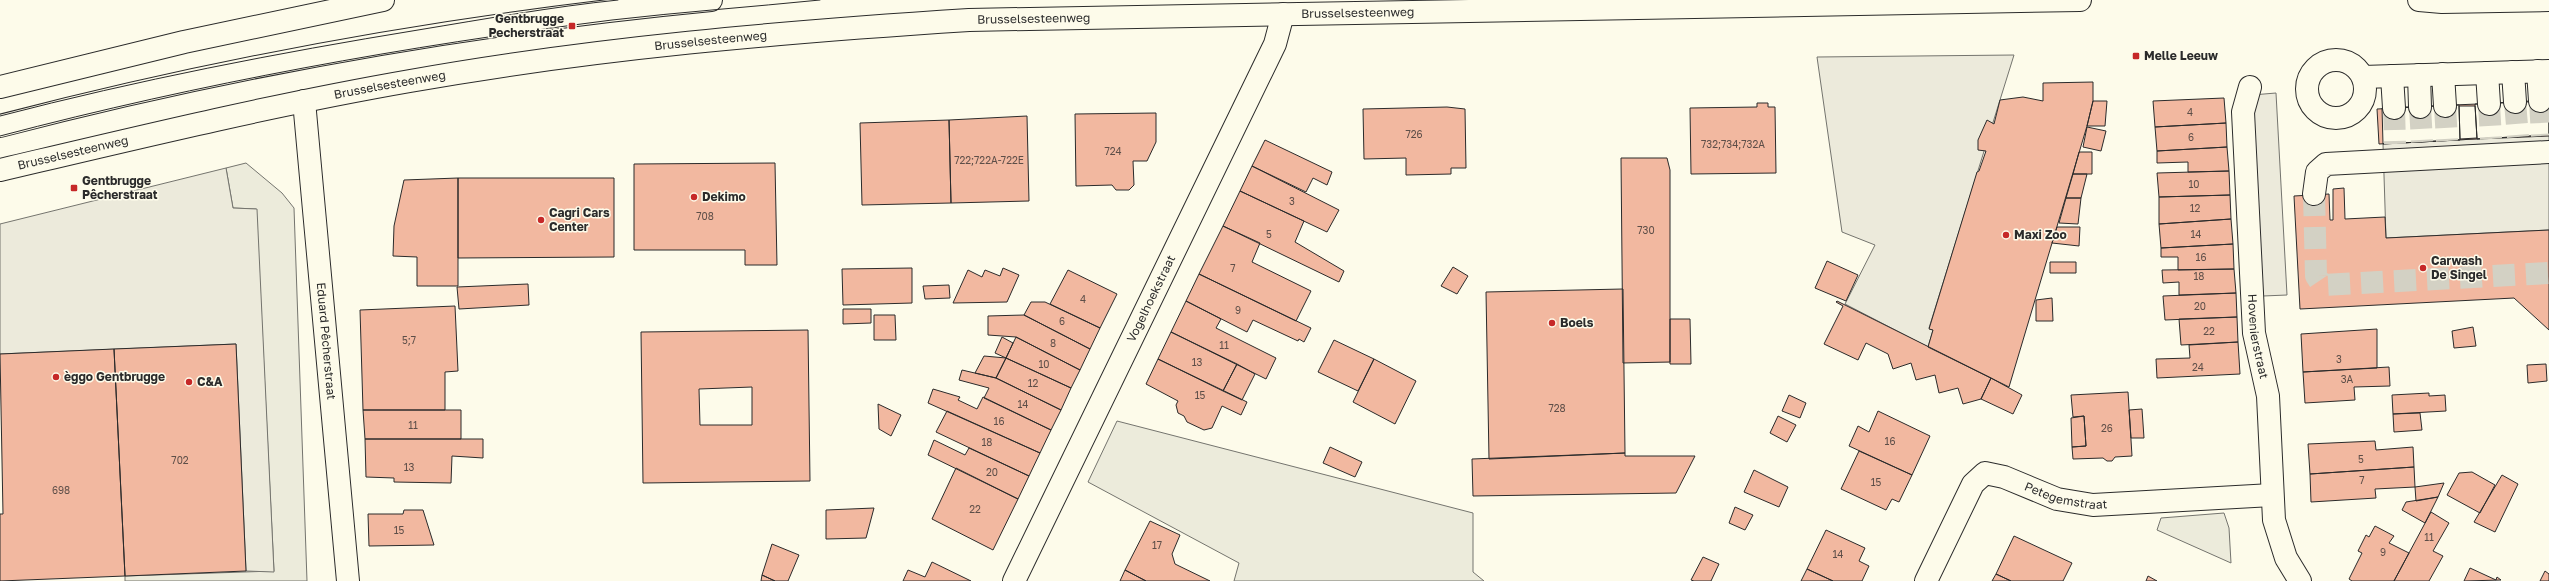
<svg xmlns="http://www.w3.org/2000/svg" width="2549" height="581" viewBox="0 0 2549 581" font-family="'Golos Text',sans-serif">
  <rect width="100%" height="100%" fill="#fdfbea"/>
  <!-- green -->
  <path fill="#ecebdb" stroke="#74746e" d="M246 163 282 193 294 208 307 581H125V576L274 571 256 209 233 208 226 168Z
    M1117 421 1473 513V572L1484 581H1234L1239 563 1088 482Z
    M2224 513 2229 528 2231 563 2157 530 2161 518Z"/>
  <!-- parking -->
  <path fill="#eceadb" stroke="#74746e" d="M2014 55 1929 328 1933 330 1928 347 1845 304 1875 245 1842 232 1817 57Z
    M2276 93 2287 295 2263 296 2252 95Z
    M2549 135V230L2386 238 2383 144Z
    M226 168 233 208 257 209 274 572 246 571 236 344 0 354V224Z"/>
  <!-- building -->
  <path fill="#f2b8a0" stroke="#2b2b2b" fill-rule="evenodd" d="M2093 82V101L2087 126 2009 387 1928 347 1933 330 1929 329 1977 172 1979 171 1986 151 1978 150V140L1987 120 1994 124 2000 100 2023 97 2043 101V83Z
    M2224 98 2226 123 2155 127 2153 101Z
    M2549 100V136L2477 139 2475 104Z
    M2093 101H2107L2105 126H2087Z
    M2549 101V135L2383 144 2382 108Z
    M1757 103H1768V107H1775L1776 173 1691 174 1690 108 1757 107Z
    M2459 105 2460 140 2379 144 2377 109Z
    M2459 106H2475L2477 138 2460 139Z
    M1447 107 1465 109 1466 168H1451V174L1406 175V158L1364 159 1363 109Z
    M1156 113V142L1147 161H1133L1134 185 1129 190H1116L1112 185 1076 186 1075 114Z
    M1027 116 1029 201 951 203 949 120Z
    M949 120 951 203 862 205 860 123Z
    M2226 123 2227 147 2157 151 2155 127Z
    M2087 127 2106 131 2101 151 2083 147Z
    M1265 140 1332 172 1327 185 1313 178 1306 192 1252 166Z
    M2227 147 2229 171 2188 172V162L2157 163V151Z
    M2079 152H2092V174H2073Z
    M1621 158H1667L1670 170V362L1623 363Z
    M775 163 777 265H745V250H634V164Z
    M1252 166 1339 210 1327 232 1240 191Z
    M2229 171 2230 195 2159 197 2157 173Z
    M2073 174H2087L2081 198H2066Z
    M458 178V286H417V257L393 256 394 226 404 180Z
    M458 178H614V257L458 258Z
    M2344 188 2345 219 2385 217 2386 238 2549 230V330L2514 298 2300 309 2294 196 2329 194 2330 220H2333V189Z
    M1240 191 1304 221 1295 242 1344 271 1339 282 1223 226Z
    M2230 195 2231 219 2159 224V197Z
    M2066 198H2081L2078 224 2059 223Z
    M2231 219 2233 244 2161 248 2159 224Z
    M1223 226 1260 243 1252 262 1311 291 1296 321 1199 274Z
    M2057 227H2080L2079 246 2052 243Z
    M2233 244 2234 269 2178 270V257H2161V248Z
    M1827 261 1858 275 1846 301 1815 288Z
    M2050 262H2076V273H2050Z
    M1453 267 1468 276 1457 294 1441 286Z
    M912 268V303L843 305 842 269Z
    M1003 268 1019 275 1007 302 953 303 968 270 982 277 985 270 1000 276Z
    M2234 269 2236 293 2179 295V282L2163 283 2162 270Z
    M1068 270 1117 294 1100 328 1050 304Z
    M1199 274 1311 328 1304 342 1299 339 1298 341 1253 320 1247 332 1186 301Z
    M528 284 529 305 459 309 457 287Z
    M949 285 950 298 925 299 923 286Z
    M1623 289 1625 453 1489 459 1486 292Z
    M2236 293 2237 317 2165 320 2163 296Z
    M2052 298 2053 321H2036V300Z
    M1186 301 1221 319 1216 328 1276 358 1266 379 1171 332Z
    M1837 301 1991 378 1981 399 1963 404 1958 388 1939 393 1935 375 1916 380 1911 363 1893 369 1888 354 1866 343 1858 360 1824 344 1843 306 1836 302Z
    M1031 302H1045L1100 328 1090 349 1024 315Z
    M455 306 458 371 445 372V410H363L360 310Z
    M843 309H871V323L843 324Z
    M874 315H895L896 340H874Z
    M1024 315 1090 349 1080 370 1016 337 988 335V316Z
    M2237 317 2238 342 2181 345 2179 319Z
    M1670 319H1690L1691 364H1670Z
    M2473 327 2476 346 2454 348 2452 331Z
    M2377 329V368L2303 372 2301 334Z
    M808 330 810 481 643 483 641 332ZM752 387V425H700L699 389Z
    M1171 332 1237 364 1223 391 1158 359Z
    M1002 337 1013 343 1006 358 995 353Z
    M1016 337 1080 370 1071 388 1006 358Z
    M1334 340 1374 359 1358 391 1318 372Z
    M2238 342 2240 374 2157 378 2156 359 2190 358 2189 345Z
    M236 344 246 571 125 576 114 349Z
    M114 349 125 576 0 581V514H3L0 354Z
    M984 356 1006 358 996 378 975 373Z
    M1006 358 1071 388 1061 410 996 378Z
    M1158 359 1247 402 1241 415 1222 406 1212 428 1204 430 1187 422 1184 416 1178 413 1176 405 1178 401 1146 384Z
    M1374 359 1416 381 1395 424 1353 402Z
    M1237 364 1255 374 1242 400 1223 391Z
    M2546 364 2547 381 2528 383 2527 365Z
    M2389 367 2390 386 2354 387 2355 400 2305 403 2303 372Z
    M962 370 996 378 1061 410 1051 430 984 398 989 388 959 380Z
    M1991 378 2022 395 2013 414 1981 399Z
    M933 389 960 397 958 400 977 409 983 397 1051 430 1040 453 928 403Z
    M2128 392 2132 456 2115 457 2112 461H2107L2103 458 2073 459 2072 447 2086 446 2084 416 2073 417 2071 395Z
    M2429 393V396L2445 395 2446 411 2393 414 2392 395Z
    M1789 395 1806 403 1800 418 1782 411Z
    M878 404 901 415 891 436 879 429Z
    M2142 409 2144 438H2131L2129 410Z
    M363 410H461V439H365Z
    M947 411 1040 453 1029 476 936 432Z
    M1878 411 1930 436 1912 475 1849 446 1858 426 1869 432Z
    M2420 413 2422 430 2394 432 2393 414Z
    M1778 416 1796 425 1787 442 1770 433Z
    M2084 416 2086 446 2072 447 2071 418Z
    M365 439H483V458L452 456 451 483 394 482V478L366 477Z
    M934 440 965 455 969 448 1029 476 1018 499 928 455Z
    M2375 441 2376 450 2413 447 2414 467 2310 474 2308 444Z
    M1330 447 1362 462 1355 477 1323 463Z
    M1859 451 1912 475 1899 502 1892 499 1886 510 1841 489Z
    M1625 453V456H1695L1676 493 1473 496 1472 459Z
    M2414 467 2415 487 2375 489 2376 498 2311 502 2310 474Z
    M956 468 1018 499 993 550 932 519Z
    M1754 470 1788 487 1779 507 1744 492Z
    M2472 472 2495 485 2480 513 2447 495 2459 473Z
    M2502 475 2518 484 2495 532 2474 522Z
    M2444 483 2438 497 2416 501 2415 487Z
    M2438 497 2425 523 2402 510 2406 502Z
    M1735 507 1753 515 1745 530 1729 523Z
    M874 508 866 538 826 539V510Z
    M404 510H423L434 545 369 546 368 514H403Z
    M2431 512 2449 523 2433 551 2443 556 2429 581H2394Z
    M1150 521 1180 535 1172 554 1175 564 1210 581H1146L1125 570Z
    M2375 526 2394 536 2389 543 2409 553 2394 581H2352L2349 579 2362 553 2358 551 2366 535 2369 537Z
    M1826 530 1865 548 1859 561 1869 566 1862 581H1833L1807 569Z
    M2014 536 2072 563 2063 581H2011L1996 574Z
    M772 544 799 555 788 581H775L762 575Z
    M1703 557 1719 564 1711 581H1694L1691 580Z
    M932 562 971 581H903L908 570 925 577Z
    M2470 568 2496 580 2497 577 2501 580 2464 581Z
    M1807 569 1833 581H1801Z
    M1125 570 1146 581H1120Z
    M2545 571 2549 574V581H2540Z
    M1996 574 2011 581H1992Z
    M762 575 775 581H761Z
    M2148 576 2157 581H2146Z"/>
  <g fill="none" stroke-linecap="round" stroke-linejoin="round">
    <!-- minor-tunnel -->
    <path stroke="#d3d1c4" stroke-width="22" stroke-dasharray="22 11" stroke-linecap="butt" d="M2540 101 2542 136
      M2515 102 2518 137
      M2489 104 2491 139
      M2445 106 2447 141
      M2420 107 2422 142
      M2394 108 2395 144
      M2314 194 2316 276 2322 285 2549 273"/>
    <defs>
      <g id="minor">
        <circle cx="2336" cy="89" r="29"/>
        <path d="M2538 71 2540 101"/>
        <path d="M2513 72 2515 102"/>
        <path d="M2487 73 2489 104"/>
        <path d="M2443 74 2445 106"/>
        <path d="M2419 75 2420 107"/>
        <path d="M2392 76 2394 108"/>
        <path d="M2363 77 2549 71"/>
        <path id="s1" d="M2250 87 2243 112 2254 333 2268 396 2274 520 2286 558 2300 581"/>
        <path id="s2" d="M304 101 348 581"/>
        <path d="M0 126C233 65 472 23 711 0"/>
        <path d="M2314 194 2317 172 2326 164 2549 152"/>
        <path id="s3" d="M1014 581 1275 44 1283 14"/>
        <path id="s4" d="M1926 581 1973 484 1985 473 2004 477 2057 499 2093 505 2272 495"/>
      </g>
      <g id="major">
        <path d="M2419 0 2442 2 2549 0"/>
        <path d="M0 87 184 42 383 0"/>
        <path id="s5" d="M0 170C136 138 272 105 410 81 595 48 782 32 969 20L2080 0"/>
      </g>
    </defs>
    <!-- minor casing -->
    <use href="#minor" stroke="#2b2b2b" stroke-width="24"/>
    <!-- major casing -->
    <use href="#major" stroke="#2b2b2b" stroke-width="24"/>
    <!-- minor -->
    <use href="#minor" stroke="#fdfbea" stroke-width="22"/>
    <!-- major -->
    <use href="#major" stroke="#fdfbea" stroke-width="22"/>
    <!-- tram -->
    <path stroke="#2b2b2b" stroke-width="1" d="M0 116C138 80 277 53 418 30 485 19 551 7 618 0
      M0 136C201 83 406 46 612 20 681 12 751 7 820 0"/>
  </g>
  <!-- markers -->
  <g fill="#c62828" stroke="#fdfbea" stroke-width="1.5">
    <rect x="568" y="22" width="8" height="8" rx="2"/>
    <rect x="2132" y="52" width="8" height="8" rx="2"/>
    <rect x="70" y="184" width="8" height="8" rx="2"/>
    <circle cx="694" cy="197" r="4"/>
    <circle cx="541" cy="220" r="4"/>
    <circle cx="2006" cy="235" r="4"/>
    <circle cx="2423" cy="268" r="4"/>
    <circle cx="1552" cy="323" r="4"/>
    <circle cx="56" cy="377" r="4"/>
    <circle cx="189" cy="382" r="4"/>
  </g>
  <g text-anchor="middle" stroke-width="3" stroke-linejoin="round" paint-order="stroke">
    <!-- number labels -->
    <g font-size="10" fill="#5d4e48">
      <text x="2190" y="116">4</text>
      <text x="1414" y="138">726</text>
      <text x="2191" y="141">6</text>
      <text x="1733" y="148">732;734;732A</text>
      <text x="1113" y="155">724</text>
      <text x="989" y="164">722;722A-722E</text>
      <text x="2194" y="188">10</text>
      <text x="1292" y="205">3</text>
      <text x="2195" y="212">12</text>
      <text x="705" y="220">708</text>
      <text x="1646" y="234">730</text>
      <text x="1269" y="238">5</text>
      <text x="2196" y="238">14</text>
      <text x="2201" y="261">16</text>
      <text x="1233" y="272">7</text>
      <text x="2199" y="280">18</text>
      <text x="1083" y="303">4</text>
      <text x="2200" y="310">20</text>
      <text x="1238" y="314">9</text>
      <text x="1062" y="325">6</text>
      <text x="2209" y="335">22</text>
      <text x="409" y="344">5;7</text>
      <text x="1053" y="347">8</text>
      <text x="1224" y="349">11</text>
      <text x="2339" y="363">3</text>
      <text x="1197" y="366">13</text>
      <text x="1044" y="368">10</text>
      <text x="2198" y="371">24</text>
      <text x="2347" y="383">3A</text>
      <text x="1033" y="387">12</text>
      <text x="1200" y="399">15</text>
      <text x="1023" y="408">14</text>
      <text x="1557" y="412">728</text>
      <text x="999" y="425">16</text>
      <text x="413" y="429">11</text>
      <text x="2107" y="432">26</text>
      <text x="1890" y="445">16</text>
      <text x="987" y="446">18</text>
      <text x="2361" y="463">5</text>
      <text x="180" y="464">702</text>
      <text x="409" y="471">13</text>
      <text x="992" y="476">20</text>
      <text x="2362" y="484">7</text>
      <text x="1876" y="486">15</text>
      <text x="61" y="494">698</text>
      <text x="975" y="513">22</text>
      <text x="399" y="534">15</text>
      <text x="2429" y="541">11</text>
      <text x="1157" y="549">17</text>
      <text x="2383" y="556">9</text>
      <text x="1838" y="558">14</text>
    </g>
    <!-- street labels -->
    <g font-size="12" fill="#2b2b2b" stroke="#fdfbea">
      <text dy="4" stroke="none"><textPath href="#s5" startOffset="1371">Brusselsesteenweg</textPath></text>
      <text dy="4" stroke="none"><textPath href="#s5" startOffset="1047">Brusselsesteenweg</textPath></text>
      <text dy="4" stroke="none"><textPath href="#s5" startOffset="723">Brusselsesteenweg</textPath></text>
      <text dy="4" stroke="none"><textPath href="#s5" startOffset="399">Brusselsesteenweg</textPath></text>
      <text dy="4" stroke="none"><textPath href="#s5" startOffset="75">Brusselsesteenweg</textPath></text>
      <text dy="4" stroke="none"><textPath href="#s3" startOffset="314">Vogelhoekstraat</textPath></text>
      <text dy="4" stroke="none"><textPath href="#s1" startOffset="251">Hovenierstraat</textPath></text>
      <text dy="4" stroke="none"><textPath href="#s2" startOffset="241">Eduard Pêcherstraat</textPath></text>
      <text dy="4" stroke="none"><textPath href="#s4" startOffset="209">Petegemstraat</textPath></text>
    </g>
    <!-- poi labels -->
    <g font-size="12" font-weight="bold" fill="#2b2b2b" stroke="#fdfbea" text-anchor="start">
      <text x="564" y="23" text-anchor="end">Gentbrugge<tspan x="564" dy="14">Pecherstraat</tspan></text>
      <text x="2144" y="60">Melle Leeuw</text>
      <text x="82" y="185">Gentbrugge<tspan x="82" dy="14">Pêcherstraat</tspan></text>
      <text x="702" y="201">Dekimo</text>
      <text x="549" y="217">Cagri Cars<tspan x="549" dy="14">Center</tspan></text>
      <text x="2014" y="239">Maxi Zoo</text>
      <text x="2431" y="265">Carwash<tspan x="2431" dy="14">De Singel</tspan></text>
      <text x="1560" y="327">Boels</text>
      <text x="64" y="381">èggo Gentbrugge</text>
      <text x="197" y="386">C&amp;A</text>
    </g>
  </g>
</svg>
